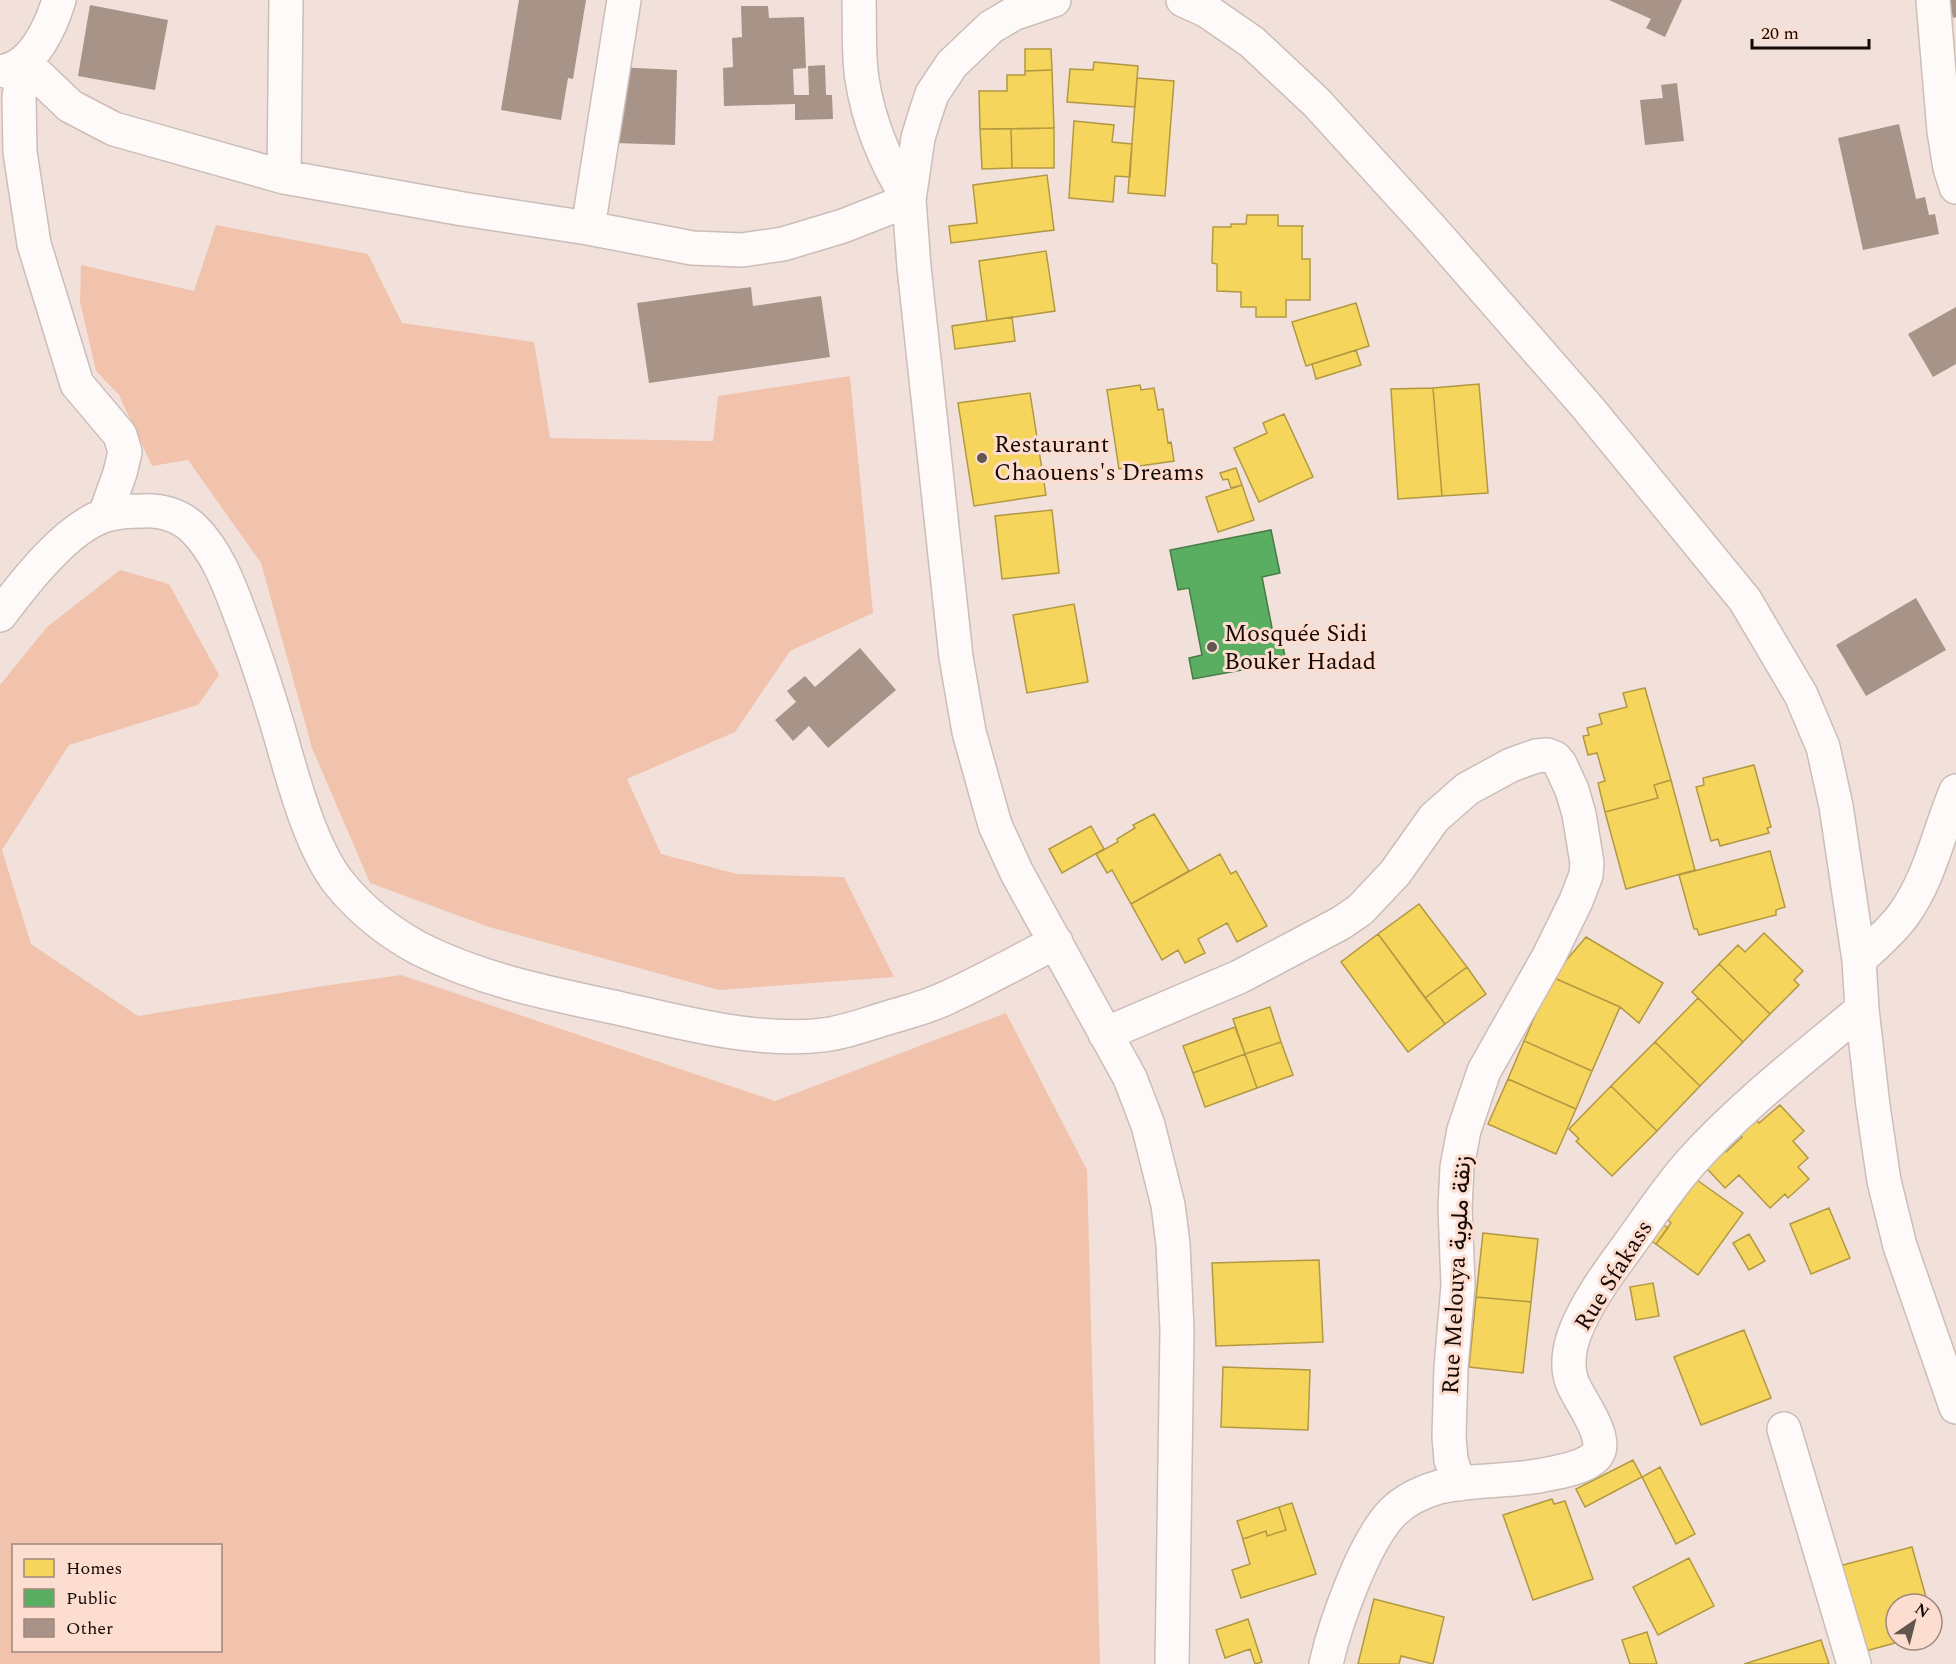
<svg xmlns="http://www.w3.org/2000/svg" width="1956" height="1664" viewBox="0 0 1956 1664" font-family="Spectral,Vazirmatn,serif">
  <rect width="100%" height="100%" fill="#f2e1da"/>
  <!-- green -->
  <path fill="#f1c3ad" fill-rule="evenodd" d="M216 225 368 254 402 323 534 342 550 438 713 441 718 396 850 376 873 613 790 651 735 732 627 779 661 854 737 874 844 877 894 977 719 990 489 927 370 883 312 748 261 563 188 460 152 466 119 395 96 371 80 302 81 265 194 291Z
    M120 570 169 584 219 675 198 705 69 745 2 850 31 944 138 1016 323 986 401 975 775 1101 1006 1013 1087 1170 1100 1664H0V685L47 627ZM14 1546H220V1650H14Z"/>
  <!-- homes -->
  <path fill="#f6d55c" stroke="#b29842" stroke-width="1.5" d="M1025 49H1051L1052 70 1025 71Z
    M1094 62 1138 66 1135 107 1067 102 1070 69 1093 70Z
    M1052 70 1054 128 980 129 979 91H1007V75H1025V71Z
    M1137 78 1174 81 1165 196 1128 193Z
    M1074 121 1114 125 1112 142 1132 144 1130 177 1115 176 1113 202 1069 198Z
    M1054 128V168H1012L1011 129Z
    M980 129H1011L1012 168 982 169Z
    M1047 175 1054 230 951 243 949 226 977 223 973 185Z
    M1247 215H1278V226H1304H1302V259H1310V300H1286V317H1256V307H1241V292L1217 291V264L1212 263 1213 227H1231V224H1246Z
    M1046 251 1055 311 987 321 979 261Z
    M1356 303 1369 346 1306 366 1292 322Z
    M1012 317 1015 341 955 349 952 326Z
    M1356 350 1361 365 1316 379 1312 364Z
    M1479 384 1488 493 1442 496 1433 388Z
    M1140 385 1141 390 1154 388 1158 410 1163 409 1168 443 1171 442 1174 461 1119 469 1107 390Z
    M1433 388 1442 496 1398 499 1391 389Z
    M1030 393 1046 495 974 506 958 403Z
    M1284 414 1313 477 1259 502 1234 448 1267 433 1263 423Z
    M1236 468 1242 485 1231 488 1228 479 1223 480 1220 473Z
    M1242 485 1254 520 1218 532 1206 497Z
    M1052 510 1059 573 1002 579 995 516Z
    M1074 604 1088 682 1027 693 1013 615Z
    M1645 688 1671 780 1654 785 1658 798 1605 812 1598 783 1605 781 1597 753 1588 755 1583 736 1589 735 1587 728 1602 724 1599 714 1627 707 1623 693Z
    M1754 765 1771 827 1767 828 1769 833 1720 846 1718 839 1711 841 1696 787 1704 785 1703 778Z
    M1671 780 1695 870 1626 889 1605 812 1658 798 1654 785Z
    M1154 814 1189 871 1131 904 1112 870 1107 873 1096 854 1118 842 1117 839 1135 828 1133 825Z
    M1091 826 1104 849 1062 873 1049 849Z
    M1770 851 1785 907 1776 910V915L1699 935 1697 929H1694L1679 875Z
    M1220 854 1231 874 1236 871 1267 926 1237 942 1227 923 1198 939 1205 953 1185 963 1178 950 1162 960 1131 904Z
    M1419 904 1467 967 1425 998 1378 934Z
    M1764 933 1803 971 1794 980 1799 985 1770 1014 1719 964 1738 945 1745 952Z
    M1378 934 1445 1024 1408 1052 1341 962Z
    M1586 937 1663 983 1639 1023 1620 1007 1552 977Z
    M1719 964 1770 1014 1743 1042 1692 992Z
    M1467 967 1486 994 1445 1024 1425 998Z
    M1552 977 1620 1007 1592 1071 1524 1041Z
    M1698 998 1743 1042 1700 1086 1655 1042Z
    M1270 1007 1281 1042 1245 1054 1233 1019Z
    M1235 1027 1245 1054 1193 1073 1183 1046Z
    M1524 1041 1592 1071 1576 1109 1508 1079Z
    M1281 1042 1293 1075 1257 1088 1245 1054Z
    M1655 1042 1700 1086 1657 1131 1611 1086Z
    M1245 1054 1257 1088 1205 1107 1193 1073Z
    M1508 1079 1576 1109 1556 1154 1488 1124Z
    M1611 1086 1657 1131 1612 1176 1576 1141 1579 1139 1569 1129Z
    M1780 1105 1804 1131 1793 1141 1808 1158 1798 1167 1809 1179 1788 1198 1785 1194 1770 1208 1739 1175 1725 1188 1698 1159 1717 1141 1726 1152 1742 1137 1738 1133 1755 1118 1759 1123Z
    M1697 1180 1743 1213 1698 1275 1656 1244 1671 1223 1668 1220Z
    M1829 1208 1850 1258 1811 1274 1790 1224Z
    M1653 1218 1668 1228 1656 1244 1642 1234Z
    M1483 1233 1538 1239 1531 1302 1476 1297Z
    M1749 1234 1765 1261 1749 1270 1733 1243Z
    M1319 1260 1323 1342 1216 1346 1212 1263Z
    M1653 1283 1659 1316 1636 1320 1630 1287Z
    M1476 1297 1531 1302 1523 1373 1469 1367Z
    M1744 1330 1771 1398 1701 1425 1674 1357Z
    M1223 1367 1310 1370 1308 1430 1221 1427Z
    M1633 1460 1642 1477 1585 1507 1576 1489Z
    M1660 1467 1695 1534 1676 1544 1642 1477Z
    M1552 1499 1554 1504 1565 1501 1593 1579 1533 1600 1503 1515Z
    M1292 1503 1316 1574 1241 1598 1232 1570 1250 1564 1241 1533 1243 1539 1266 1531 1267 1536 1286 1530 1279 1507Z
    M1279 1507 1286 1530 1267 1536 1266 1531 1243 1539 1237 1521Z
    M1912 1547 1928 1604H1896V1640H1906L1862 1652 1839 1566Z
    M1689 1558 1714 1606 1658 1635 1633 1587Z
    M1374 1599 1444 1617 1433 1664 1401 1656 1399 1664H1358Z
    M1248 1619 1262 1662 1255 1664 1250 1649 1225 1658 1216 1630Z
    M1647 1632 1657 1664H1630L1622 1640Z
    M1821 1640 1829 1664H1744Z"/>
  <!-- public -->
  <path fill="#5aae61" stroke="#457c45" stroke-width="1.5" d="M1271 530 1280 573 1262 577 1273 633 1280 631 1286 662 1193 679 1189 658 1202 655 1189 588 1178 590 1170 550Z"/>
  <!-- building -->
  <path fill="#a89389" d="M519 0H586L573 79 568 78 561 120 501 110Z
    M1609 0H1682L1665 37 1646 28 1651 19Z
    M1949 0H1956V17L1953 18Z
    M90 5 168 20 155 90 78 76Z
    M741 6H768L769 18 804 17 806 68 793 69 794 95H809L808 66 825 65 826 95H832L833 119 795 120V104L724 106 723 68 733 67 732 38 742 37Z
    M617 67 677 70 675 145 615 143Z
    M1677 83 1684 141 1645 145 1640 100 1663 98 1661 85Z
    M1899 124 1916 199 1925 197 1929 215 1935 214 1939 234 1863 250 1838 138Z
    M751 287 753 306 821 296 830 357 649 383 637 303Z
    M1956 307V364L1933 377 1908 334Z
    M1916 598 1946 650 1866 696 1836 645Z
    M860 648 896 690 828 748 809 726 793 741 775 720 796 702 787 691 805 676 815 687Z"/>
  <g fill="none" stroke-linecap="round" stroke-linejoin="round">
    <defs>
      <path id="minor" d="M859 0C860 26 858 54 862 79 869 124 885 162 909 200
        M1054 0 1013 14 991 27 952 64 932 94 925 115 918 138 909 200 914 267 956 657 969 732 995 825 1017 873 1130 1078 1148 1125 1168 1205 1173 1244 1177 1330 1172 1664
        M1183 0 1207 11 1252 42 1317 103 1430 227 1588 408 1745 600 1801 695 1823 747 1836 806 1859 960 1862 1009 1873 1106 1884 1181 1900 1246 1956 1407
        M1933 0 1944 131 1950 168 1956 187
        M24 62 70 106 114 129 284 177 463 209 588 228 692 248 742 250 783 244 843 226 909 200
        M24 62 19 97 20 152 34 244 77 384 120 435 125 452 120 473 105 515
        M5 71C34 65 51 26 59 0
        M284 177 286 0
        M588 228 624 0
        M0 615C24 583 67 527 106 515 117 512 130 511 141 511 160 510 179 515 193 528 216 550 229 584 240 614 255 653 268 693 280 734 293 779 310 846 339 883 361 910 390 933 420 949 484 981 553 994 622 1009 683 1023 760 1043 823 1035 843 1033 864 1025 884 1019 903 1013 925 1008 944 999 982 982 1019 961 1056 942
        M1859 960C1875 945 1892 931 1904 914 1930 878 1939 831 1956 791
        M1105 1034 1239 977 1341 923 1360 910 1395 873 1434 818 1467 789 1511 765 1536 756 1547 755 1555 758 1560 764 1572 790 1579 814 1587 863 1586 875 1576 901 1549 956 1484 1071 1464 1130 1457 1167 1455 1208 1458 1285 1451 1368 1449 1437 1451 1460 1459 1484
        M1784 1429 1854 1664
        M1326 1664C1335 1624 1364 1541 1393 1512 1405 1500 1422 1492 1439 1487 1472 1479 1509 1482 1543 1475 1559 1472 1585 1468 1596 1456 1611 1439 1578 1399 1572 1382 1567 1368 1569 1350 1574 1335 1586 1303 1608 1273 1628 1246 1649 1217 1668 1188 1691 1162 1742 1105 1804 1058 1862 1009"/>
    </defs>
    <!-- minor casing -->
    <use href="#minor" stroke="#ccbdb8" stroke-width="36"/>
    <!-- minor -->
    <use href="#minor" stroke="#fdfaf9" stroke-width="33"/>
  </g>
  <!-- markers -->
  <g fill="#625550" stroke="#fcddcf" stroke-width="2">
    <circle cx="982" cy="458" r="6"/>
    <circle cx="1212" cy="647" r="6"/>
  </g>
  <g text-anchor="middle" stroke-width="6" stroke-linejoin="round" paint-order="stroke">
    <!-- poi labels -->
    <g font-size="24" fill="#150905" stroke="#fcddcf" text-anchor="start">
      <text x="994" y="452">Restaurant<tspan x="994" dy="28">Chaouens's Dreams</tspan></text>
      <text x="1224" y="641">Mosquée Sidi<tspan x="1224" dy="28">Bouker Hadad</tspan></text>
    </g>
    <!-- street labels -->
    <g font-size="24" fill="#150905" stroke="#fcddcf">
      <text transform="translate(1456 1275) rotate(-87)" y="8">Rue Melouya زنقة ملوية</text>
      <text transform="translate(1613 1275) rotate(-58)" y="8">Rue Sfakass</text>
    </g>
  </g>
  <!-- legend -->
  <rect x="12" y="1544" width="210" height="108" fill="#fcddcf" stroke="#a0887e" stroke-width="1.5"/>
  <rect x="24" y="1559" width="30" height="18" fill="#f6d55c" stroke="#a0887e" stroke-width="1.5"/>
  <text x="66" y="1574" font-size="18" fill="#150905">Homes</text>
  <rect x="24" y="1589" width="30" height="18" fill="#5aae61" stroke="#a0887e" stroke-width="1.5"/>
  <text x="66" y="1604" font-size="18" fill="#150905">Public</text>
  <rect x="24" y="1619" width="30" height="18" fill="#a89389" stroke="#a0887e" stroke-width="1.5"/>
  <text x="66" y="1634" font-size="18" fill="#150905">Other</text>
  <!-- north arrow -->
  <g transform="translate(1914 1622) rotate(35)"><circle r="28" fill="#fcddcf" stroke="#a0887e" stroke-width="1.5"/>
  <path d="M0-4.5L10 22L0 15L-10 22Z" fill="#625550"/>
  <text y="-9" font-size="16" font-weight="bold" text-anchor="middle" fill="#150905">N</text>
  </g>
  <!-- scale -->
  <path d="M1752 39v9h117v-9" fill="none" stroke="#150905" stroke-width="3"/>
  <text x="1761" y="39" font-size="18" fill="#150905" stroke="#fcddcf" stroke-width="4.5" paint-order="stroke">20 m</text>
</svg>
